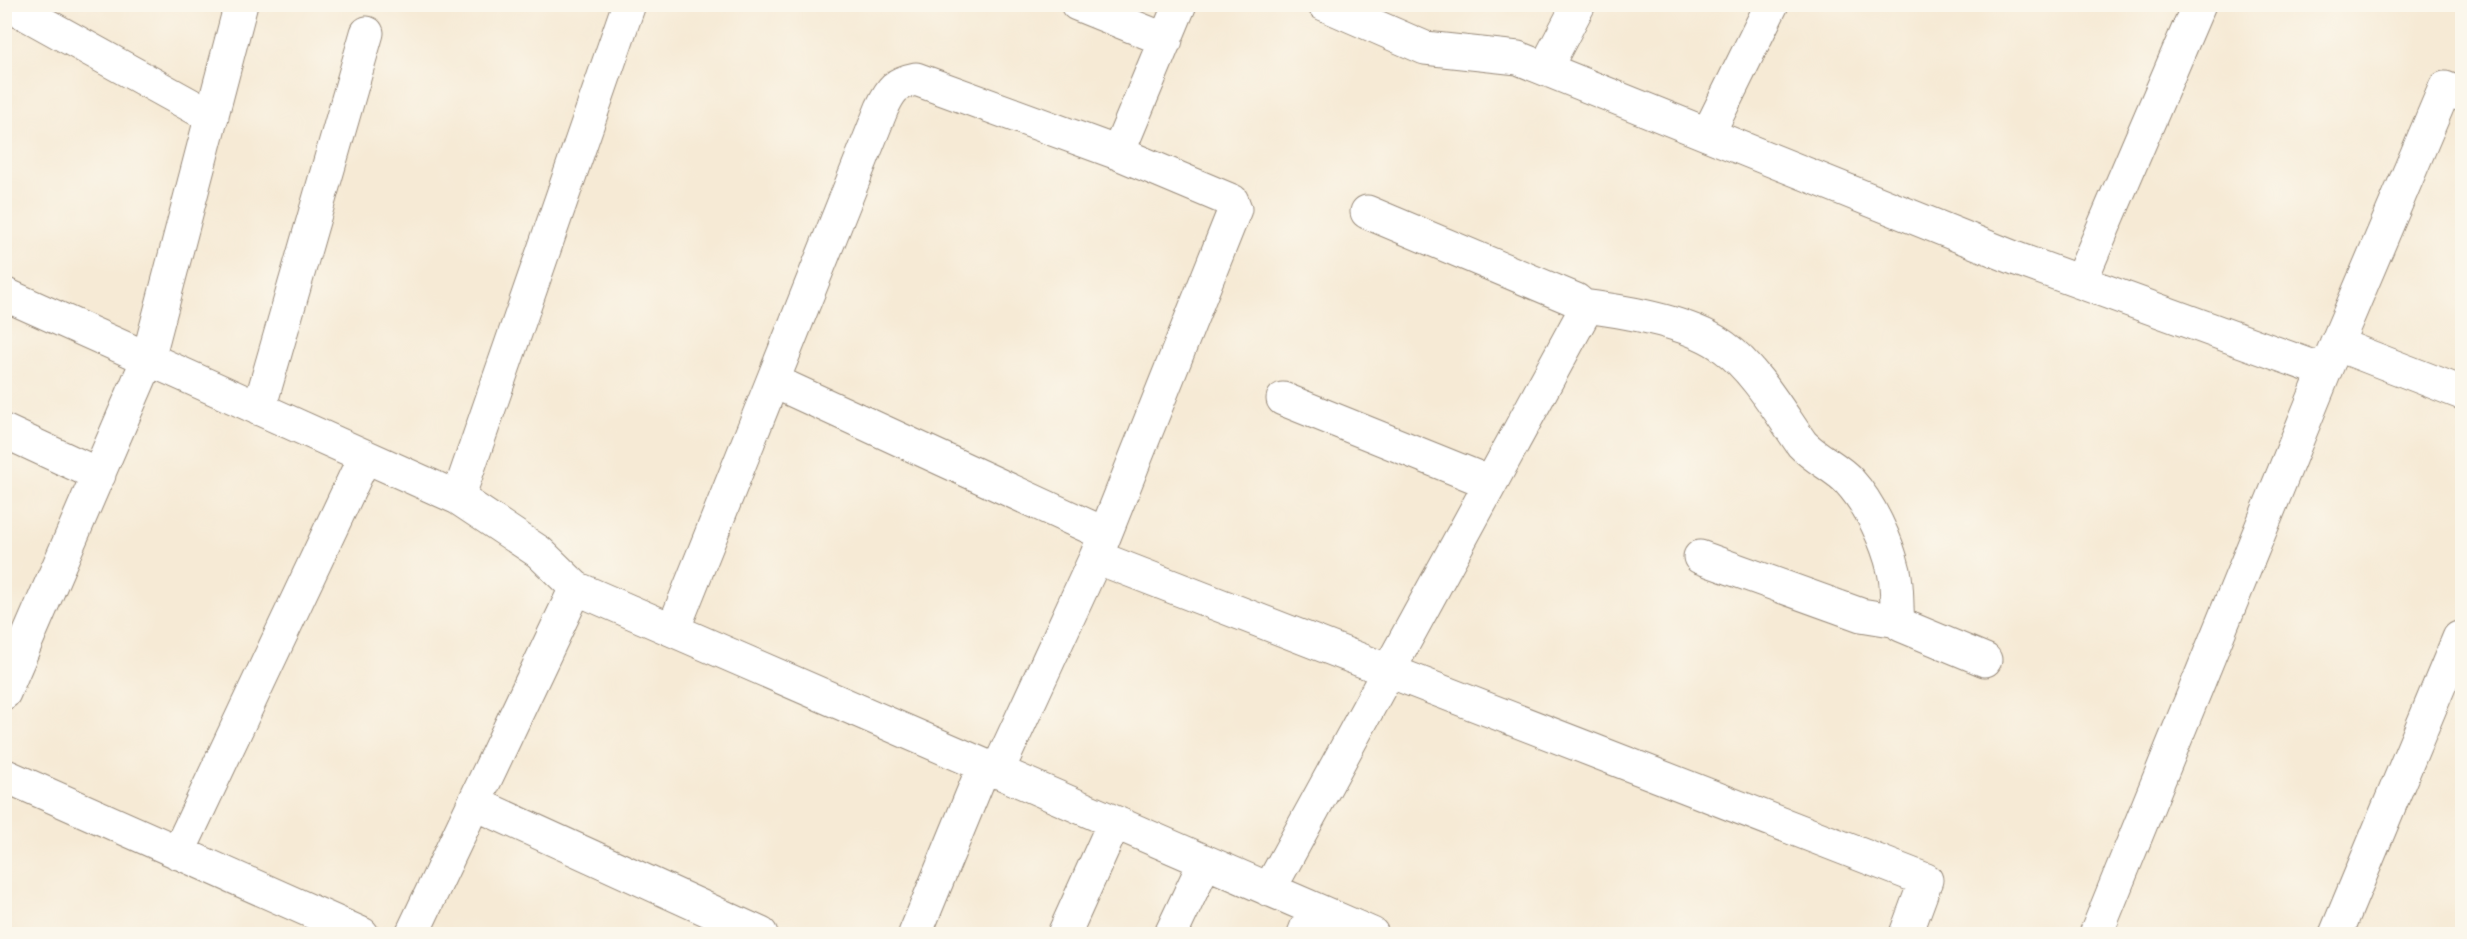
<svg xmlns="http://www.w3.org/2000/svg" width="2467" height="939" viewBox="0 0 2467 939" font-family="'Patrick Hand',sans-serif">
  <rect width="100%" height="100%" fill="#fbf7ec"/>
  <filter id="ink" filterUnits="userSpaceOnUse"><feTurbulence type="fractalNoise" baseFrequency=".0167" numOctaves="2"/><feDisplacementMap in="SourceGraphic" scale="12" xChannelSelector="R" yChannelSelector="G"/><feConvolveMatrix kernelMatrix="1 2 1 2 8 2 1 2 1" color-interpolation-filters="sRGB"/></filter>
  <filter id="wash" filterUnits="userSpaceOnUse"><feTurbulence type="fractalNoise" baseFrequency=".008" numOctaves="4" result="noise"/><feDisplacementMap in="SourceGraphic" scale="24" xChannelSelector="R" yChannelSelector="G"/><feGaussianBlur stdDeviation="1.35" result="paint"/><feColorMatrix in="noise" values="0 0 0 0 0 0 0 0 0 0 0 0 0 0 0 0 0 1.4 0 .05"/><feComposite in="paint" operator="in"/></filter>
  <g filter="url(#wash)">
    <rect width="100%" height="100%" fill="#f6ead5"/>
  </g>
  <g filter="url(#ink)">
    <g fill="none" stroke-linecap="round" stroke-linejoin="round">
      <defs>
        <path id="minor" d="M8 4 212 117
          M1077 4 1166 40
          M1324 4 1425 48 1518 58 2017 259 2325 371 2096 934
          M1545 69 1579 4
          M1708 134 1772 4
          M1118 153 1180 4
          M2080 282 2199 4
          M4 294 458 498 539 552 576 588 412 934
          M1583 306C1623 311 1691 322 1724 347 1755 369 1780 413 1802 444 1816 459 1836 467 1849 481 1870 504 1887 541 1894 571 1898 588 1896 605 1898 621L1901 625 1985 660
          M2336 344 2462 393
          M2325 371 2445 88 2462 95
          M773 381 1105 534
          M1283 399 1491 483
          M259 409 367 33
          M4 431 99 475
          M458 498 629 4
          M1700 557 1861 615 1898 621
          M576 588 1372 934
          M673 630 882 108C891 89 895 83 916 79L1118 153 1232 201 1235 209 1096 557
          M4 693 148 359 241 4
          M997 772 1096 557 1926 880 1906 934
          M4 775 362 934
          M474 803 761 934
          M178 853 365 456
          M1269 890 1583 314V306L1576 300 1367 212
          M915 934 984 766
          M1064 934 1114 823
          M1171 934 1205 862
          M1304 934 1314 909
          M2336 934 2459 638 2462 640"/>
      </defs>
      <!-- minor casing -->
      <use href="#minor" stroke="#988a7a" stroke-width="35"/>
      <!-- minor -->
      <use href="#minor" stroke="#fff" stroke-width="33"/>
    </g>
  </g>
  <!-- margin -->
  <rect width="2467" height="939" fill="none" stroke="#fbf7ec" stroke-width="24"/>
</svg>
